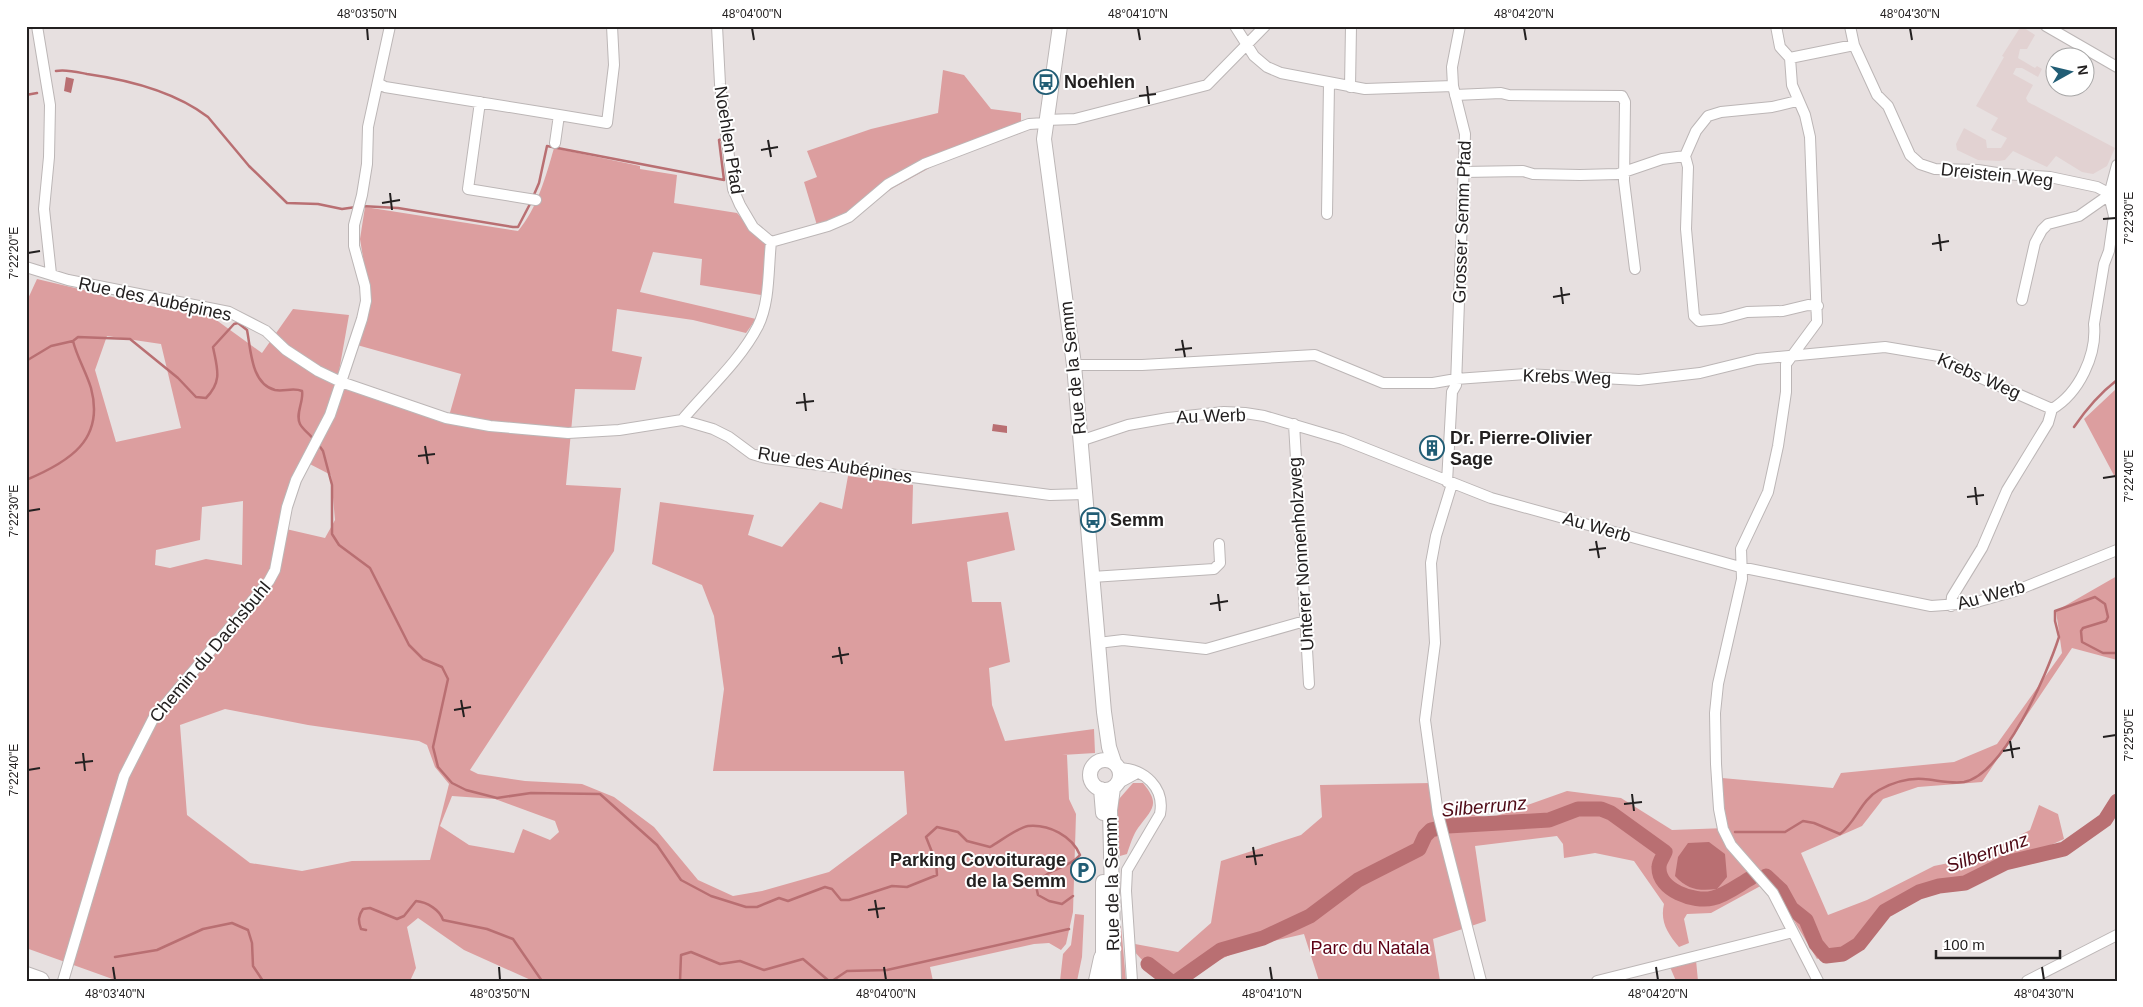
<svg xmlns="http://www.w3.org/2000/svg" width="2143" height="1007" viewBox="0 0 2143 1007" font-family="Arial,sans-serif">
  <rect width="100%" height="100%" fill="#e7e0e0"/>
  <!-- built -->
  <path fill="#e2d2d2" d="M2021 26 2035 35 2027 49H2020L2018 58 2035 68 2037 66 2042 69 2038 77 2022 68H2016L2013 74 2033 85 2026 98 2028 102 2115 148 2107 166 2093 174 2082 172 2056 156 2047 167 2013 151 2005 160 1999 161 1978 160 1957 150 1956 144 1964 128 1986 140 1987 148H2001L2007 138 1991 130 1998 118 1976 106 2004 57 2002 56Z"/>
  <!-- green -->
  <path fill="#dc9e9f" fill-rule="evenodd" d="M943 70 964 75 991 109 1021 113V133L944 160 893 188 837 226 819 232 804 182 817 177 807 151 871 129 938 113Z
    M554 148 640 166V169L677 175 674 203 737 213 769 246 767 296 700 285 702 259 653 252 640 292 756 319 746 333 693 320 617 309 612 351 642 357 635 390 575 389 566 485 621 488 614 551 470 770 478 774 525 781 582 784 614 797 654 827 698 880 733 896 762 891 829 872 907 814 904 771H713L724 689 714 616 702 585 652 564 660 502 754 515 748 535 782 547 820 502 842 509 848 476 913 485 912 524 1008 512 1015 550 967 562 972 602H1001L1010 662 989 668 992 705 1005 741 1094 729 1095 753 1062 755H1067L1069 799 1076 814 1073 912 1066 944 1061 950 1049 943 1034 944 930 967 933 981H533L464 950 418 918 407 927 416 968 410 981H118L26 948V303L37 279 155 307 208 314 262 353 293 309 349 315 338 377 449 416 461 374 357 345 370 300 360 239 365 207 518 231C537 209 546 176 554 148ZM107 336 161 344 181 428 116 442 95 370ZM302 460 331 475 335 520 325 538 286 529ZM243 501 242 565 206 559 170 568 155 565 156 550 200 540 202 507ZM225 709 308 725 419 741 427 745 435 767 449 784 430 860 352 861 302 871 250 863 187 815 180 725ZM452 796 495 799 555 821 559 832 550 840 523 829 514 853 469 845 440 826Z
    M2117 388V481L2084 419Z
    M2117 576V660L2072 648 1982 782 1918 787 1883 799 1862 826 1801 853 1828 915 1867 900 1934 866 1978 857 2030 830 2039 805 2058 814 2064 839 1965 884 1895 899 1868 935 1817 959 1787 909 1766 883 1711 913 1687 914 1684 919 1689 943 1679 947C1667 933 1660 921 1664 904L1634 861 1595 853 1564 858 1563 844 1557 836 1475 846 1486 921 1433 939 1440 981H1319L1304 934 1247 947 1217 961 1188 981H1161L1133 950 1135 944 1178 952 1211 923 1221 861 1301 835 1322 817 1320 785 1431 783 1442 809 1491 818 1567 791 1621 798 1672 830 1726 828 1722 778 1833 788 1841 773 1954 762 1997 744 2062 653 2056 611Z
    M1133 783H1143C1161 805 1152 809 1138 828 1133 835 1130 845 1127 854L1120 856 1115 812 1119 799Z
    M1075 914 1084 915 1082 957 1077 981H1060L1063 954 1071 945Z
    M1119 926H1121L1126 981H1121Z
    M1696 960 1698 981H1676L1670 967Z"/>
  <!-- water -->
  <path fill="#b96f72" d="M66 77 74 79 71 93 64 91Z
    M993 424 1007 426V433L992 431Z
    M1709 842 1725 854 1727 877 1717 889C1699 891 1688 890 1675 876L1678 857 1688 843Z"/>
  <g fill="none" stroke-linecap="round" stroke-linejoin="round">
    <!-- stream -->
    <path stroke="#b96f72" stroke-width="2.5" d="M56 71C66 69 77 72 87 74 129 80 174 91 208 117L249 166 287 203 318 204 342 209 356 207
      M26 95 37 93
      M533 197 539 183 547 146 724 180 719 140 725 138
      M361 206 398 208 513 227H518L531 202
      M26 361 51 346 73 341
      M2074 427C2087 408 2099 394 2117 380
      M318 444 323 451 332 485V534L339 545 370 568 409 645 423 659 442 667 448 679 433 747 438 767 452 783 466 790 497 798 531 793 600 794 657 845 681 880 711 896 746 907H757L779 898 788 901 825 887 832 889 841 900H849L892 886 907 887 937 875 936 862 926 837 937 827 958 832 967 841 990 847C999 842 1019 827 1028 826 1049 824 1072 836 1080 855 1066 871 1048 866 1036 886L1038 895 1049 901 1062 904 1073 896
      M26 480C69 462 105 440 91 388 86 372 77 357 73 341L78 337 130 339 178 378 196 397 206 398C223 381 217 368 213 347L234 324 238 323 247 330C251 350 251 384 275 390 284 392 293 387 302 391 304 401 295 414 300 424 303 430 310 434 314 440
      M1735 832H1785L1803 821 1814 823 1840 834C1856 822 1861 800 1879 790 1892 783 1909 778 1923 779 1937 780 1950 784 1964 782 2004 774 2047 674 2059 637L2055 621V611L2095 597 2105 604 2108 617 2106 621 2083 628 2081 631 2082 642 2103 653H2117
      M366 930 361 929C358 921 358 916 363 909L370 908 397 919 404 916 416 901C427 902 440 910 443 920L487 929 513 939 542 981
      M115 957 157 950 203 929 232 923 248 930 252 943 253 966 263 981
      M680 981 681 955 691 952 720 964 740 961 764 970 803 959 829 981
      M832 981 847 971 887 970 1069 929"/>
    <!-- river -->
    <path stroke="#b96f72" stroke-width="15" d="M1766 876 1781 890 1791 908 1806 920 1816 944 1826 956 1843 954 1859 944 1885 911 1919 892 1939 886 1965 883 2005 863 2064 849 2105 820 2117 801
      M1148 964 1170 981
      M1177 981 1221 950 1263 938 1310 916 1358 880 1419 849 1425 836 1431 830 1448 826 1549 820 1578 809H1601L1611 813 1665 852C1663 857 1659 862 1659 867 1658 890 1694 903 1713 898 1726 895 1740 884 1751 878"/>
    <defs>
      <path id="minor" d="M37 26 50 105 49 157 44 209 51 274
        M717 26 720 84 733 189 740 205 753 227 771 242
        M1235 26 1254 56 1267 67 1281 73 1365 89 1453 86 1465 134 1456 385 1452 392 1447 482
        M1776 26 1780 47 1790 58
        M1850 26 1854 45 1877 95 1888 106 1910 155 1920 164 1935 169 1978 170 2003 174 2050 177 2097 187 2114 196
        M2046 26 2117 67
        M378 83 385 87 559 115
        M1453 86 1452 67 1460 26
        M1350 87 1351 26
        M1455 95 1501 93 1509 95 1622 96 1625 102 1624 181 1635 269
        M480 102 468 189 536 200
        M1045 120 1075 119 1207 85 1265 26
        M555 143 559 115 607 123 614 65 612 26
        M1685 156 1688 167 1686 229 1694 316 1699 321 1721 319 1747 312 1783 311 1808 305 1818 306
        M1463 172 1523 171 1533 174 1580 175 1618 174 1662 159 1685 156 1696 131 1708 116 1721 112 1772 107 1797 101
        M1327 214 1329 83
        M26 267 68 280 229 312 266 331 286 350 318 371 341 382 446 418 490 426 568 433 619 430 682 420 713 429 729 437 752 454 766 458 1050 495 1085 494
        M2022 300 2035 243 2042 230 2048 224 2079 216 2109 195
        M1074 365H1142L1315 355 1383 383H1433L1456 379 1526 374 1639 380 1700 373 1757 359 1885 347 1939 356 1965 371 2052 409
        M682 420C707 390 740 361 758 326 770 302 768 269 771 242L828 226 849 217 888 184 924 164 1029 124 1045 123
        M1294 424 1309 684
        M1080 441 1128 425 1168 418 1224 412 1245 413 1264 416 1342 439 1491 498 1740 567 1931 606 1973 603 2015 591 2117 550
        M1452 484 1436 536 1431 563 1435 643 1425 720 1438 814 1481 981
        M1092 577 1214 569 1220 563 1219 544
        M1951 606 1952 597 1982 548 2007 490 2048 423 2052 409C2079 393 2097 355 2094 324L2104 264 2109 251 2114 216 2109 195 2117 165
        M1098 643 1123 640 1206 649 1305 621
        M1119 768C1145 769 1165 788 1160 814L1127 870 1126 891 1132 981
        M1117 784 1137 773
        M63 981 124 776 153 719 269 581 275 570 287 507 296 480 330 415 362 319 366 301 365 286 354 246V225L362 195 367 164 368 127 390 26
        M1597 981 1793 932
        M1818 981 1773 893 1731 845 1723 829 1719 809 1716 764 1715 713 1718 684 1742 579 1741 549 1768 492 1778 446 1786 392V364L1817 322 1810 137 1805 115 1792 85 1790 58 1854 45
        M2027 981 2117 935"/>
      <path id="secondary" d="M1060 26 1044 139 1074 365 1104 712 1109 747 1114 762
        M1090 775a15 15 0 1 1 30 0a15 15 0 1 1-30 0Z
        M1113 788 1110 810 1114 981
        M1101 789 1103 813
        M1103 882V968"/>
      <path id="motorway" d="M26 976 40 981
        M1098 981 1103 958"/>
    </defs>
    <!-- minor casing -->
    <use href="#minor" stroke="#bcb6b6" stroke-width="12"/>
    <!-- secondary casing -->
    <use href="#secondary" stroke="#bcb6b6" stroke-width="16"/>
    <!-- motorway casing -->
    <use href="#motorway" stroke="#bcb6b6" stroke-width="20"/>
    <!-- minor -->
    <use href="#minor" stroke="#fff" stroke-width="10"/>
    <!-- secondary -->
    <use href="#secondary" stroke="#fff" stroke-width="14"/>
    <!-- motorway -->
    <use href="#motorway" stroke="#fff" stroke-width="18"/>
  </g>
  <!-- ticks -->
  <path fill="none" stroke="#232020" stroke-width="2" d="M367 28 368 40M752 28 754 40M1138 28 1140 40M1524 28 1526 40M1910 28 1912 40M1147 86 1149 104M1139 96 1156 94M768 140 771 157M761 150 778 147M390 193 392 210M382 203 400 200M2103 219 2116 218M1939 234 1941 251M1932 244 1949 241M28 253 40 251M1561 287 1563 304M1553 297 1570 294M1182 340 1185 357M1175 350 1192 348M804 393 806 411M796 403 814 401M425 446 428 464M418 456 435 454M2103 478 2116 476M1975 487 1977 505M1967 497 1984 495M28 511 40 509M1596 541 1599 558M1589 550 1606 548M1218 594 1220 611M1210 604 1228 601M839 647 842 664M832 657 849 654M461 700 464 717M454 710 471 707M2103 737 2116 735M2010 741 2013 758M2003 751 2020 748M83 753 85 771M75 763 93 761M28 770 40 768M1632 794 1634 811M1624 804 1642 802M1253 847 1256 865M1246 857 1263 855M875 900 878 918M868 910 885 908M113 967 115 980M499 967 500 980M884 967 886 980M1270 967 1272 980M1656 967 1658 980M2042 967 2044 980"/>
  <!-- icons -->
  <defs>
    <symbol id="bus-ring" viewBox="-11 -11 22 22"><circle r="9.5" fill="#fff" stroke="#215d75" stroke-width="1.5"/><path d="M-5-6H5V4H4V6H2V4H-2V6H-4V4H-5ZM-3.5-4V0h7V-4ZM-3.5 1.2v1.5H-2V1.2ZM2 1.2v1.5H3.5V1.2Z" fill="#215d75"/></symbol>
    <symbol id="building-ring" viewBox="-11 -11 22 22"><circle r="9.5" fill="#fff" stroke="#215d75" stroke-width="1.5"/><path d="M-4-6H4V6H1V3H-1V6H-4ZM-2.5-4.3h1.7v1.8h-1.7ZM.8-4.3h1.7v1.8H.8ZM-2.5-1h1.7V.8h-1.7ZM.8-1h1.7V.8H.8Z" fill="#215d75"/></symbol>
    <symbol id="parking-ring" viewBox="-11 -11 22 22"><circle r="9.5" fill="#fff" stroke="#215d75" stroke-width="1.5"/><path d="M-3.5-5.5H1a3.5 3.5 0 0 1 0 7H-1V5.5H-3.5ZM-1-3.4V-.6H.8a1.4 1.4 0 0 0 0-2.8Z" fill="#215d75"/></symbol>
  </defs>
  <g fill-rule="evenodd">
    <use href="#bus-ring" x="1032" y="68" width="28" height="28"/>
    <use href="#building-ring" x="1418" y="434" width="28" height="28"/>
    <use href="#bus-ring" x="1079" y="506" width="28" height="28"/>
    <use href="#parking-ring" x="1069" y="856" width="28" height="28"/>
  </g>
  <g text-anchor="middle" stroke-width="4" stroke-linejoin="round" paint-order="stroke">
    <!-- poi labels -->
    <g font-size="18" font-weight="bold" fill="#232020" stroke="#fff" text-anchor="start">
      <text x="1064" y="88">Noehlen</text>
      <text x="1450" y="444">Dr. Pierre-Olivier<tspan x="1450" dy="21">Sage</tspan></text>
      <text x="1110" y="526">Semm</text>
      <text x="1066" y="866" text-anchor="end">Parking Covoiturage<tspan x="1066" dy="21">de la Semm</tspan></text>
    </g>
    <!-- street labels -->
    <g font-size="18" fill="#232020" stroke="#fff">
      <text transform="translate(729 140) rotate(81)" y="6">Noehlen Pfad</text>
      <text transform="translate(1997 175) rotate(6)" y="6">Dreistein Weg</text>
      <text transform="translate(1462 222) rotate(-88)" y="6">Grosser Semm Pfad</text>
      <text transform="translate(155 299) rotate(12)" y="6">Rue des Aubépines</text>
      <text transform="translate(1073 368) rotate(-96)" y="6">Rue de la Semm</text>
      <text transform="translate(1979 376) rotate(24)" y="6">Krebs Weg</text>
      <text transform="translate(1567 377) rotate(2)" y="6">Krebs Weg</text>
      <text transform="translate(1211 416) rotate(-2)" y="6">Au Werb</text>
      <text transform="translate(835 465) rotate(9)" y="6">Rue des Aubépines</text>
      <text transform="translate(1597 527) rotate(16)" y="6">Au Werb</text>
      <text transform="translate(1301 554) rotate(-94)" y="6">Unterer Nonnenholzweg</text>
      <text transform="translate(1991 595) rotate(-15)" y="6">Au Werb</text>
      <text transform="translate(210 652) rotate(-50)" y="6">Chemin du Dachsbuhl</text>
      <text transform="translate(1112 884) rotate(-91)" y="6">Rue de la Semm</text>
    </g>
    <!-- park labels -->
    <g font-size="18" fill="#5d0015" stroke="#fff">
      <text x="1370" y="954">Parc du Natala</text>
    </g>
    <!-- water labels -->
    <g font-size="19" font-style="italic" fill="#500b17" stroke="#fff">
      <text transform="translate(1484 806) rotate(-5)" y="7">Silberrunz</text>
      <text transform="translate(1987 852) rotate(-19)" y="7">Silberrunz</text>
    </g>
  </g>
  <!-- border -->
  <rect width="2143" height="1007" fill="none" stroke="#ffffff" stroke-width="55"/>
  <!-- north arrow -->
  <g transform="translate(2070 72) rotate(82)"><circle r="24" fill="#ffffff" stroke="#a7a6a6"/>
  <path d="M0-4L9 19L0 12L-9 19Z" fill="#215d75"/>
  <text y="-8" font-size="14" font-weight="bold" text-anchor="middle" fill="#232020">N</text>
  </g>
  <!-- scale -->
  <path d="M1936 950v8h124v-8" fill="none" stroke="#232020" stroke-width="2.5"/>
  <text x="1943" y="950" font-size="15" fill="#232020" stroke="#ffffff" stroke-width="4" paint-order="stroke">100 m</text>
  <rect x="28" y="28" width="2088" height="952" fill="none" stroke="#232020" stroke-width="2"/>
  <g font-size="12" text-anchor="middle" fill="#232020">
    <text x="367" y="18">48°03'50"N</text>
    <text x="752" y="18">48°04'00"N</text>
    <text x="1138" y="18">48°04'10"N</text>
    <text x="1524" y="18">48°04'20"N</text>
    <text x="1910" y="18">48°04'30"N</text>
    <text transform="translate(2129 218) rotate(-90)" y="4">7°22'30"E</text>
    <text transform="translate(14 253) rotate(-90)" y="4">7°22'20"E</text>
    <text transform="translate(2129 476) rotate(-90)" y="4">7°22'40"E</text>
    <text transform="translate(14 511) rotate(-90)" y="4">7°22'30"E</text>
    <text transform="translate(2129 735) rotate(-90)" y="4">7°22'50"E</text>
    <text transform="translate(14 770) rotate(-90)" y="4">7°22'40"E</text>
    <text x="115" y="998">48°03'40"N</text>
    <text x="500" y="998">48°03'50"N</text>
    <text x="886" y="998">48°04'00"N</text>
    <text x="1272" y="998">48°04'10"N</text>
    <text x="1658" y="998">48°04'20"N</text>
    <text x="2044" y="998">48°04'30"N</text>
  </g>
</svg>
